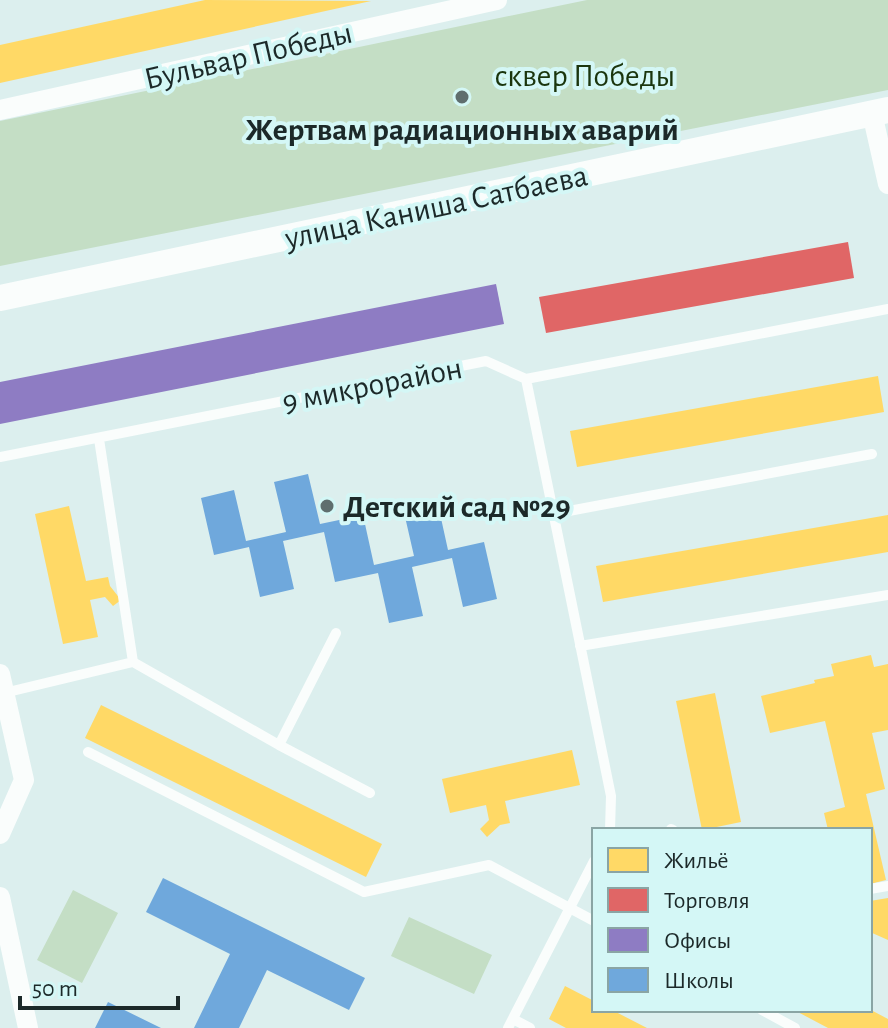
<svg xmlns="http://www.w3.org/2000/svg" width="888" height="1028" viewBox="0 0 888 1028" font-family="'Alegreya Sans',sans-serif">
  <rect width="100%" height="100%" fill="#dcefee"/>
  <!-- green -->
  <path fill="#c4dec5" d="M587 0H888V90L0 266V121Z
    M73 890 118 913 82 983 37 960Z
    M409 917 492 955 474 994 391 956Z"/>
  <!-- homes -->
  <path fill="#ffd966" d="M205 0 371 1 0 83V45Z
    M878 376 884 412 577 467 570 431Z
    M69 506 86 581 108 577 110 586 121 600 113 606 105 597 90 600 98 637 63 644 35 514Z
    M888 515V552L603 602 596 566Z
    M871 655 874 667 888 664V730L872 733 885 789 866 794 886 880 870 884V830H828L824 813 845 807 825 721 770 733 761 696 815 683 814 680 834 676 831 664Z
    M715 693 741 822 702 830 676 701Z
    M101 705 382 844 366 877 85 738Z
    M572 750 580 785 505 801 510 823 500 825 487 837 480 829 489 820 486 805 450 813 442 779Z
    M888 898V940L870 932V901Z
    M565 986 594 1001V1010H612L647 1028H566L549 1019Z
    M794 1010H871L888 1019V1028H828Z"/>
  <!-- shops -->
  <path fill="#e06666" d="M848 242 854 278 546 333 539 297Z"/>
  <!-- offices -->
  <path fill="#8e7cc3" d="M496 284 504 324 0 424V382Z"/>
  <!-- schools -->
  <path fill="#6fa8dc" d="M308 474 320 524 363 515 374 565 414 556 403 508 437 500 448 550 484 542 497 599 463 607 452 558 412 567 423 616 389 623 378 573 335 582 324 532 283 541 294 589 260 597 249 547 214 555 201 498 234 490 246 541 286 532 274 482Z
    M163 878 365 978 349 1010 267 970 239 1028H194L230 954 146 912Z
    M108 1002 161 1028H95Z"/>
  <g fill="none" stroke-linecap="round" stroke-linejoin="round">
    <!-- service -->
    <path stroke="#fafdfc" stroke-width="10" d="M526 379 888 309
      M99 439 133 662 279 745 370 793
      M0 457 486 361 526 379 611 796 610 830
      M553 514 872 454
      M580 646 888 595
      M4 693 133 662
      M279 745 336 633
      M88 752 364 892 489 865 594 921
      M671 829 673 830
      M870 889 888 886
      M762 1010 795 1028
      M513 1019 530 1028
      M508 1028 594 861"/>
    <!-- minor -->
    <path stroke="#fafdfc" stroke-width="20" d="M0 110 497 0
      M872 113 888 184
      M0 674 24 780 0 834
      M0 897 28 1028"/>
    <!-- tertiary -->
    <path stroke="#fafdfc" stroke-width="26" d="M0 298 888 110"/>
  </g>
  <!-- markers -->
  <g fill="#5f6e6e" stroke="#d4f7f6" stroke-width="3">
    <circle cx="462" cy="97" r="8"/>
    <circle cx="327" cy="506" r="8"/>
  </g>
  <g text-anchor="middle" stroke-width="8" stroke-linejoin="round" paint-order="stroke">
    <!-- street labels -->
    <g font-size="32" fill="#1c2929" stroke="#d4f7f6">
      <text transform="translate(248 55) rotate(-13)" y="11">Бульвар Победы</text>
      <text transform="translate(436 206) rotate(-12)" y="11">улица Каниша Сатбаева</text>
      <text transform="translate(372 384) rotate(-11)" y="11">9 микрорайон</text>
    </g>
    <!-- park labels -->
    <g font-size="32" fill="#1a350d" stroke="#d4f7f6">
      <text x="585" y="86">сквер Победы</text>
    </g>
    <!-- poi labels -->
    <g font-size="32" font-weight="bold" fill="#1c2929" stroke="#d4f7f6">
      <text x="462" y="140">Жертвам радиационных аварий</text>
      <text x="343" y="517" text-anchor="start">Детский сад №29</text>
    </g>
  </g>
  <!-- legend -->
  <rect x="592" y="828" width="280" height="184" fill="#d4f7f6" stroke="#8aa5a4" stroke-width="2"/>
  <rect x="608" y="848" width="40" height="24" fill="#ffd966" stroke="#8aa5a4" stroke-width="2"/>
  <text x="664" y="868" font-size="24" fill="#1c2929">Жильё</text>
  <rect x="608" y="888" width="40" height="24" fill="#e06666" stroke="#8aa5a4" stroke-width="2"/>
  <text x="664" y="908" font-size="24" fill="#1c2929">Торговля</text>
  <rect x="608" y="928" width="40" height="24" fill="#8e7cc3" stroke="#8aa5a4" stroke-width="2"/>
  <text x="664" y="948" font-size="24" fill="#1c2929">Офисы</text>
  <rect x="608" y="968" width="40" height="24" fill="#6fa8dc" stroke="#8aa5a4" stroke-width="2"/>
  <text x="664" y="988" font-size="24" fill="#1c2929">Школы</text>
  <!-- scale -->
  <path d="M20 996v12h158v-12" fill="none" stroke="#1c2929" stroke-width="4"/>
  <text x="32" y="996" font-size="24" fill="#1c2929" stroke="#d4f7f6" stroke-width="6" paint-order="stroke">50 m</text>
</svg>
